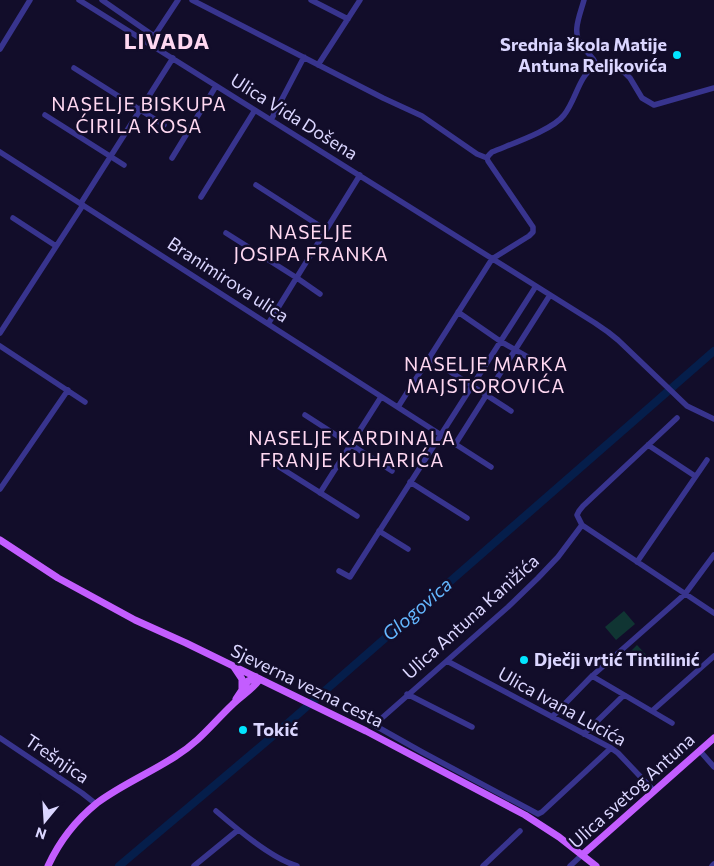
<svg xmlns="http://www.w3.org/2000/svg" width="714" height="866" viewBox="0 0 714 866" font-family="Commissioner,sans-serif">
  <rect width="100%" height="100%" fill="#120d2a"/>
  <!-- green -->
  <path fill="#103533" d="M624 611 635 624 616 640 605 627Z
    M637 645 649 658 641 666 628 654Z"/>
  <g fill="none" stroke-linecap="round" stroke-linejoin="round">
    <!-- river -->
    <path stroke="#051e4b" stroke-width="8" d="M119 866 280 730 714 351"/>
    <!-- minor -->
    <path stroke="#38348e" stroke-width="5.5" d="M79 0 595 323 608 332 618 340 687 406 714 419
      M102 0 154 36
      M192 0 383 98 422 116 477 154 487 158 488 161 533 227V232L529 236 492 259 398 407
      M311 0 348 19
      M584 0C580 15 571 33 582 46 589 55 592 55 597 66
      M153 38 178 0
      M0 49 30 0
      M318 65 360 0
      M74 68 164 125
      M45 115 124 165
      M271 120 304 57
      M0 152 491 467
      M172 158 216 86
      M487 158 489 155 492 152C511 144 553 130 564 115 576 100 578 78 594 66H602L624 72 630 78 642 98 654 105 714 88
      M256 185 326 230
      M201 197 255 110
      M81 203 173 58
      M13 218 56 246
      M226 233 297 278 320 294
      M458 312 500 341 531 359
      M268 324 360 175
      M0 333 83 205
      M0 346 85 402
      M429 358 511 411
      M305 415 392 471
      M677 418 583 506 579 511 577 515 582 525 714 613
      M456 443 550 295
      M648 445 695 476
      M273 463 357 516
      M410 482 467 518
      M0 489 68 390
      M320 493 381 397
      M582 525 558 557 538 578 508 607 374 725 422 752 538 814 542 812 611 748
      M379 531 408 549
      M637 562 707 460
      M339 571 350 577 536 286
      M447 661 611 748 618 753 654 791
      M592 676 672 723
      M407 694 472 727
      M652 711 714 656
      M552 717 592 676 685 594 714 555
      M584 734 624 695
      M0 738 82 793 96 804
      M700 751 714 767
      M216 811C237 829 271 858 297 866
      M194 866 238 830
      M483 866 520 831
      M570 866 582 855
      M712 866 714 864"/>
    <!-- major -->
    <path stroke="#c35dff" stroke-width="7" d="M0 540 58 578 135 620 186 643 366 731 525 815 559 837 596 866
      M234 667 242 679V689
      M236 699 248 681 256 677
      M582 855 714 738
      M48 866C59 842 76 820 97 803 121 785 150 773 176 756 199 742 213 723 232 705 241 696 252 690 260 679"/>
  </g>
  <!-- markers -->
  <g fill="#02e5ff" stroke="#120d2a" stroke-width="2">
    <circle cx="677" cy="55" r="5"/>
    <circle cx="524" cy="660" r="5"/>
    <circle cx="243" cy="730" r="5"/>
  </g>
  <g text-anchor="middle" stroke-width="5" stroke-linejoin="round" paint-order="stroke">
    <!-- poi labels -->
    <g font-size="18" font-weight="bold" fill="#dbd6ff" stroke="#120d2a" text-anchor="start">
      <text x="667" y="51" text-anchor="end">Srednja škola Matije<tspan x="667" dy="21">Antuna Reljkovića</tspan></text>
      <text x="534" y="666">Dječji vrtić Tintilinić</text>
      <text x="253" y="736">Tokić</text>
    </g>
    <!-- street labels -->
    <g font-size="18" fill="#dbd6ff" stroke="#120d2a">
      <text transform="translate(294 117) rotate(32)" y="6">Ulica Vida Došena</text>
      <text transform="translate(228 280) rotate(33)" y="6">Branimirova ulica</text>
      <text transform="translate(471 617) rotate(-42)" y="6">Ulica Antuna Kanižića</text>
      <text transform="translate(307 686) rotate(26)" y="6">Sjeverna vezna cesta</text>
      <text transform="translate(562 707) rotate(29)" y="6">Ulica Ivana Lucića</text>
      <text transform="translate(57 759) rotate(34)" y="6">Trešnjica</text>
      <text transform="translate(632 791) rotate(-42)" y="6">Ulica svetog Antuna</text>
    </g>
    <!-- neighbourhood labels -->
    <g font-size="19" letter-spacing="1" fill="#ffd8f1" stroke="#120d2a">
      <text x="139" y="111">NASELJE BISKUPA<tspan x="139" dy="22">ĆIRILA KOSA</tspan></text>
      <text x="311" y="239">NASELJE<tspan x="311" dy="22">JOSIPA FRANKA</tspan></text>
      <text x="486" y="371">NASELJE MARKA<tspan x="486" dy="22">MAJSTOROVIĆA</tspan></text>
      <text x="352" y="445">NASELJE KARDINALA<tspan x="352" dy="22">FRANJE KUHARIĆA</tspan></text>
    </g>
    <!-- water labels -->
    <g font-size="19" font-style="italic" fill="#64b7ff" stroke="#120d2a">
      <text transform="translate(417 609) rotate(-41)" y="7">Glogovica</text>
    </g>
    <!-- district labels -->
    <g font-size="22" font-weight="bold" letter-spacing="1" fill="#ffd8f1" stroke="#120d2a">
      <text x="167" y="49">LIVADA</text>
    </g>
  </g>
  <!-- north arrow -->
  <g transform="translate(45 821) rotate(198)" stroke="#120d2a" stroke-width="4" paint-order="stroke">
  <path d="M0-4L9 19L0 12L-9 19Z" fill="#dbd6ff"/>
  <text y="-8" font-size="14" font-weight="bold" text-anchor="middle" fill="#dbd6ff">N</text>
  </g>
</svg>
